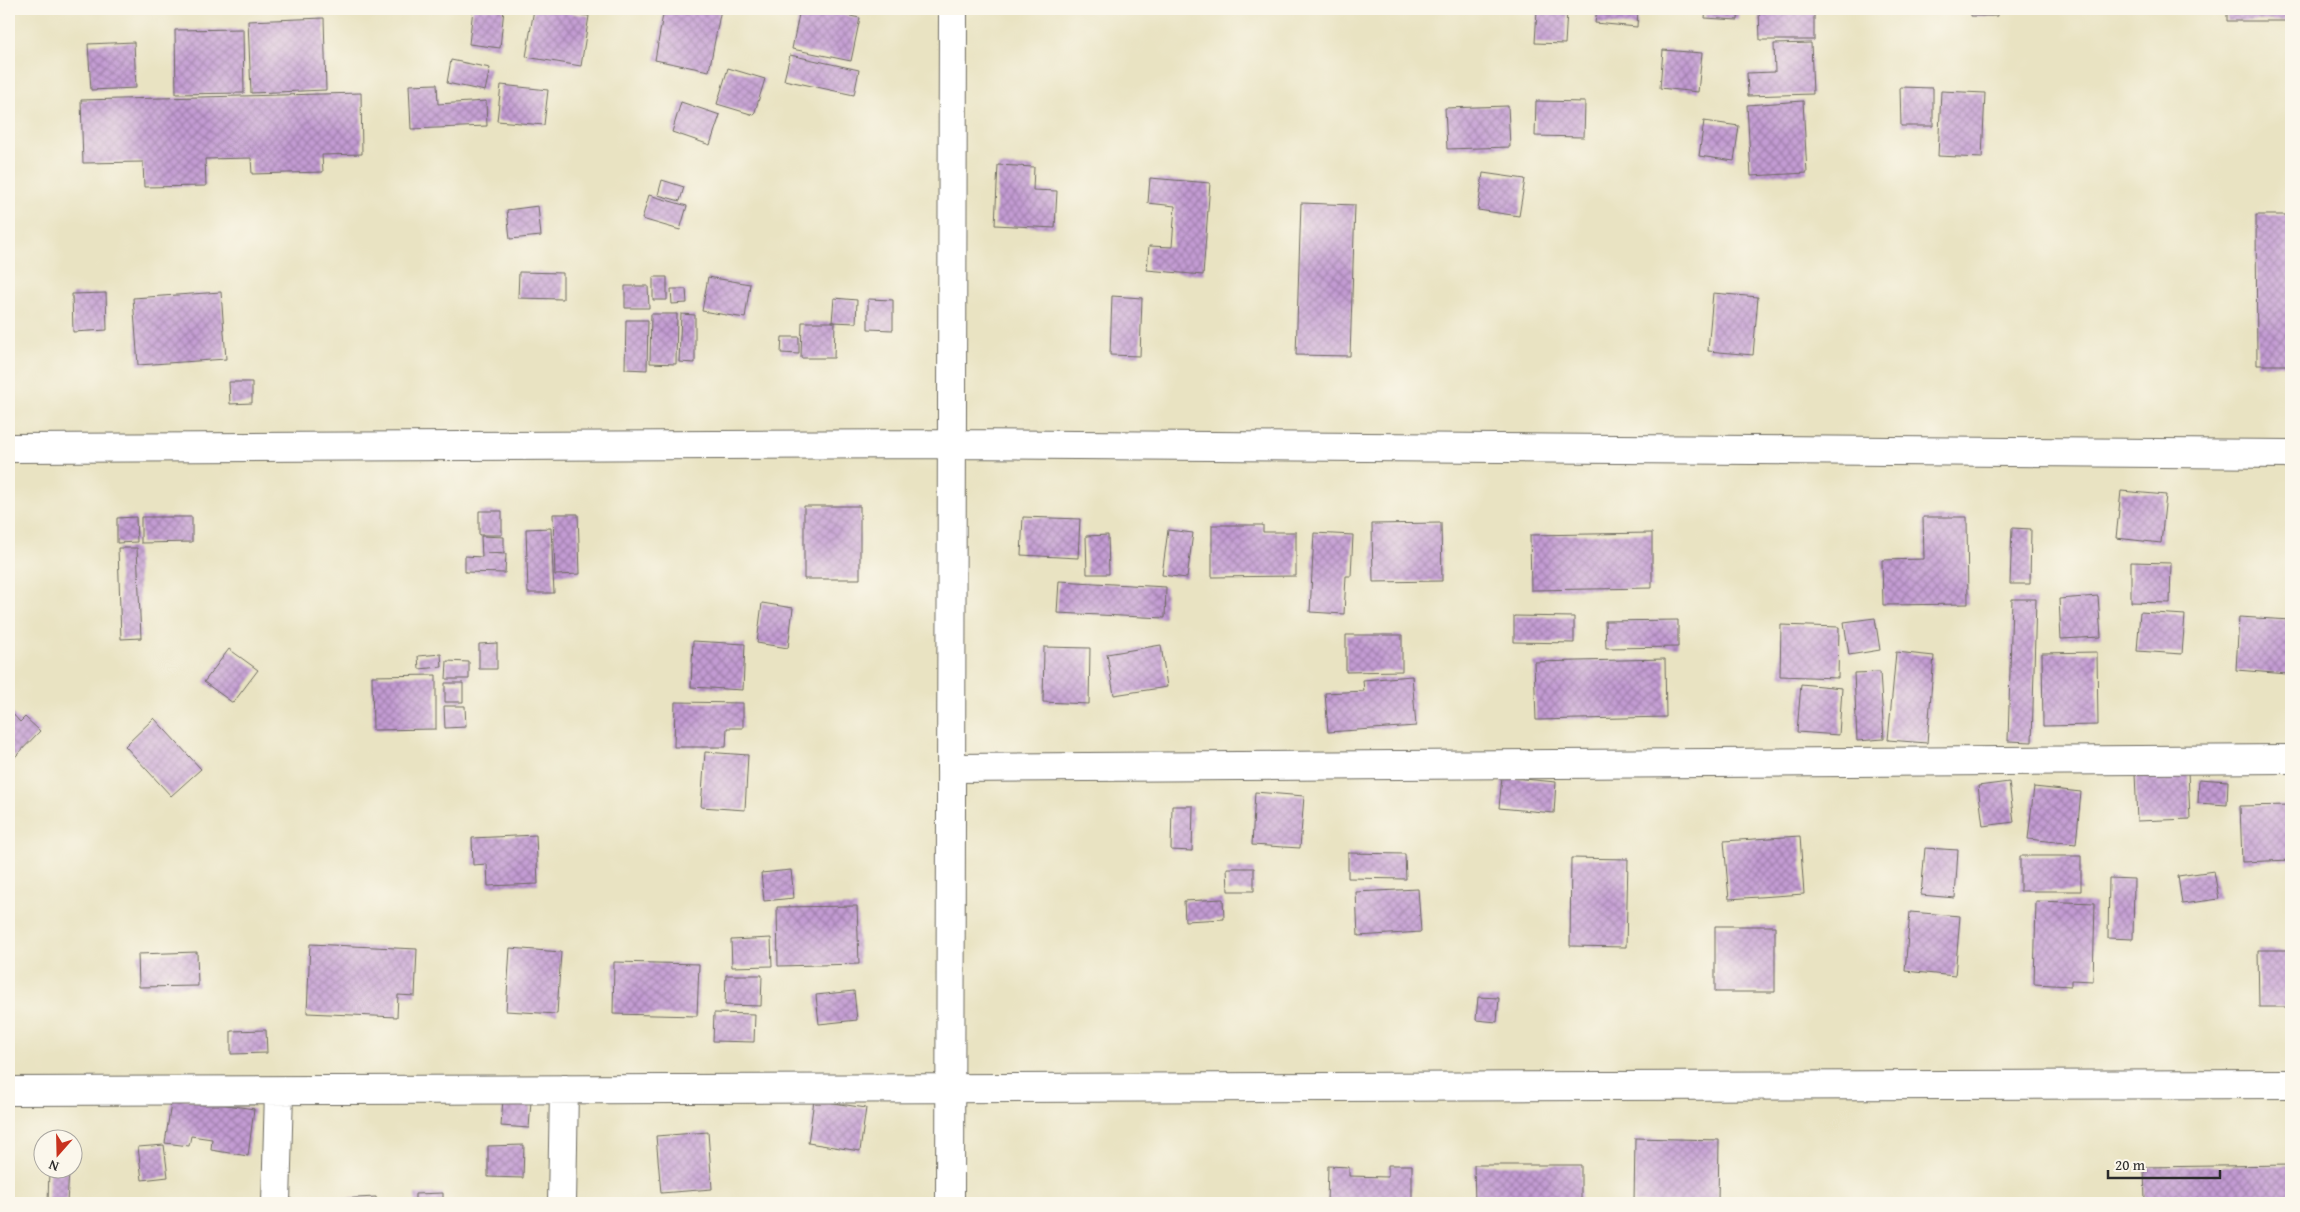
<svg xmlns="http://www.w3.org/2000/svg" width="2300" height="1212" viewBox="0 0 2300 1212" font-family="'Gentium Book Plus',serif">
  <defs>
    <pattern id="building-cross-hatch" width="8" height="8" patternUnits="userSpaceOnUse" patternTransform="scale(1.25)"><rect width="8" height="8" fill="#c39bd3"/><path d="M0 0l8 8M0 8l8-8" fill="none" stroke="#9f7fab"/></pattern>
  </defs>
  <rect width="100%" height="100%" fill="#fbf7ec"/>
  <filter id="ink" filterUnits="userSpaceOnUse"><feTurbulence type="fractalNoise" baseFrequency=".02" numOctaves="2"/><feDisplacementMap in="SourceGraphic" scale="10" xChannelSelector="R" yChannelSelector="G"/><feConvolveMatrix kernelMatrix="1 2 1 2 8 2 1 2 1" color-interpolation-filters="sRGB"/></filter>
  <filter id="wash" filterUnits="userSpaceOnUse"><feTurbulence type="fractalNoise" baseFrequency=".0096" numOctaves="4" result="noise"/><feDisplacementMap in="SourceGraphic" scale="20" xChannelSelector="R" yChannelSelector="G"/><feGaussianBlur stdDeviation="1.12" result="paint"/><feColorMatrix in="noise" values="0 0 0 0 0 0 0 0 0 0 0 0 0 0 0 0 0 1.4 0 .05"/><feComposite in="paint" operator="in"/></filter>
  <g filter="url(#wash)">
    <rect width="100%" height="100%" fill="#e9e3c2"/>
    <g id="blocks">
      <!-- building -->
      <path fill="url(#building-cross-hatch)" d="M473 9H504L500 48 469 44Z
        M534 9H547L589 16 581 66 526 57Z
        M664 9H721L709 71 655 60Z
        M800 9H816L860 18 851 61 792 49Z
        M1597 9H1638L1637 27 1595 23Z
        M1706 9H1739L1738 20 1705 18Z
        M1759 9H1814V40H1760Z
        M1971 9H1997V16H1971Z
        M2227 9H2291V21H2227Z
        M1537 10 1567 11 1565 44 1535 43Z
        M324 18 326 90 251 93 248 21Z
        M243 29 244 93 176 94 175 30Z
        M134 42 136 88 91 90 88 44Z
        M1811 43 1813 94 1748 96 1747 73 1775 72 1774 44Z
        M1663 50 1702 53 1698 92 1660 88Z
        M790 55 859 70 854 95 784 80Z
        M451 60 490 68 485 91 447 83Z
        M728 68 765 79 754 115 717 104Z
        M437 84 438 104 486 101 487 126 411 129 409 85Z
        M501 85 548 90 544 125 497 121Z
        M1900 87 1933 88V126H1901Z
        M1941 91 1985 93 1982 158 1938 156Z
        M361 93 362 154 322 155 323 172 252 174 251 158 205 159 206 186 144 187 143 162 83 163 81 100Z
        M1536 101 1585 102 1584 137 1535 136Z
        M1803 101 1807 173 1751 176 1747 105Z
        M681 102 720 115 710 145 672 132Z
        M1508 106 1510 147 1447 149 1445 108Z
        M1704 121 1739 126 1734 161 1699 156Z
        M998 165 1034 167 1033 190 1057 191 1055 228 995 225Z
        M1483 173 1525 179 1519 216 1478 210Z
        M1150 178 1210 183 1203 275 1147 270 1149 246 1172 247 1175 206 1148 203Z
        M662 180 684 187 680 201 658 195Z
        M649 195 687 206 680 230 642 219Z
        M1301 203 1355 205 1350 356 1296 355Z
        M538 206 541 236 510 239 507 210Z
        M2256 215H2291V365H2257Z
        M519 272 563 273V299L518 298Z
        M653 277H667V300H653Z
        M708 277 750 284 745 318 702 311Z
        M625 286H648L649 308H625Z
        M671 289H686L687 303 672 304Z
        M221 292 226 359 138 365 133 298Z
        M106 293 107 330 73 332 72 294Z
        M1713 293 1758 297 1753 355 1708 351Z
        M1112 296 1142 298 1140 356 1110 355Z
        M834 298 857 300 856 323 832 322Z
        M868 299 893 300V330L868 329Z
        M651 314H677L676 364 650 363Z
        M681 314 695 315V363L679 362Z
        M626 320H648L647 370 625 369Z
        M802 322H835L834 358H801Z
        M782 337H799V354L781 353Z
        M229 382H252V403L230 404Z
        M2121 491 2166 495 2161 543 2116 538Z
        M804 506H860V579H804Z
        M479 511H502V535H479Z
        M553 514H578L580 574 555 575Z
        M136 517 137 542 117 543V518Z
        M141 517H192V542L141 543Z
        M1023 517 1080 519 1078 558 1021 555Z
        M1923 517H1967L1968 604 1883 605 1882 560 1924 559Z
        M1441 523 1442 581 1373 582 1372 524Z
        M1212 525H1263V532H1296V576L1212 577Z
        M551 528 554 593H528L526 529Z
        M2012 528 2031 529 2030 584H2010Z
        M1168 530 1193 533 1187 578 1162 575Z
        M1314 533 1353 535 1351 576H1346L1344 614 1310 612Z
        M1652 533V588L1531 590 1530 535Z
        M1108 535 1109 574H1087L1086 536Z
        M481 536 504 537V553H487L506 554 505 573 465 572V556L482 557Z
        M118 548H137L141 638 121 639Z
        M2131 562 2171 563 2170 603 2131 602Z
        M1059 581 1166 587 1165 618 1057 613Z
        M2098 596 2101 637 2061 639 2059 599Z
        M2012 599H2036L2032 742 2008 741Z
        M762 603 793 608 788 648 757 643Z
        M2140 612 2185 615 2182 654 2137 651Z
        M1514 616 1574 617V643L1514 642Z
        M2239 617 2291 620 2287 674 2236 670Z
        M1875 618 1880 650 1849 655 1844 622Z
        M1678 620V647L1606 648 1605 621Z
        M1781 625 1839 627 1838 678 1780 676Z
        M1346 635H1402V671L1346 672Z
        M693 641 745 644 743 690 691 687Z
        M497 643V669H479V644Z
        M1161 645 1167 687 1114 695 1107 654Z
        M1044 647 1090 648 1089 704 1043 702Z
        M229 649 258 670 233 703 204 682Z
        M1896 652 1934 656 1927 743 1888 740Z
        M2097 652 2098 725 2043 726 2042 653Z
        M441 654 442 667 419 669 418 656Z
        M1665 659 1666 717 1536 720 1534 662Z
        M447 661 469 662V679H446Z
        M1880 672 1884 739 1857 741 1854 673Z
        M436 675V729L373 730 372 676Z
        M1412 676 1416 726 1328 732 1325 693 1364 691 1363 680Z
        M445 683H463V702H445Z
        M1801 684 1842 688 1839 735 1797 732Z
        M675 702 743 703V728H727L726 747H674Z
        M444 706H465L466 727 445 728Z
        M11 712 20 722 25 717 40 731 15 757 9 751V714Z
        M154 718 201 769 171 796 125 746Z
        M705 752 748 755 745 810 701 807Z
        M2188 771 2190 819 2137 821 2135 773Z
        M1502 777 1556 782 1554 813 1499 808Z
        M2199 779 2228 781 2227 805 2198 803Z
        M2009 782 2014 822 1983 826 1978 786Z
        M2034 787 2081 792 2076 844 2028 839Z
        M1255 792 1304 796 1300 848 1252 845Z
        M2291 805V860L2242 862 2240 806Z
        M1172 806H1193L1192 851 1171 850Z
        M536 835 538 884 488 886 487 864 473 865 472 838Z
        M1800 836 1804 894 1729 899 1724 841Z
        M1925 848 1958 850 1955 898 1921 895Z
        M1348 853 1405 854 1406 879 1348 878Z
        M2020 856H2081V891H2020Z
        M1571 858 1628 859 1626 947 1570 946Z
        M1227 868H1254V891H1228Z
        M791 870 794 898 764 901 761 873Z
        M2214 871 2219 899 2182 904 2178 876Z
        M2109 878 2134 879 2133 939 2108 938Z
        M1418 889 1421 932 1358 936 1356 892Z
        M1223 899 1224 919 1185 921 1184 901Z
        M2036 901 2095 903 2093 981 2071 980V986L2034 984Z
        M857 906 859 964 778 966 777 907Z
        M1910 912 1960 916 1955 976 1905 971Z
        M1715 926H1775V992H1715Z
        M771 938 772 966 732 967 731 940Z
        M310 944 417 949 415 996 398 995 397 1017 307 1013Z
        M510 948 561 952 557 1014 506 1011Z
        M2258 950H2291V1007H2259Z
        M197 952 198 986 139 987 138 954Z
        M614 962 699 964 697 1016 613 1014Z
        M726 975H762L761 1006 725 1005Z
        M854 991 857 1020 819 1024 816 995Z
        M1478 997 1499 998 1497 1022 1476 1020Z
        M714 1013 755 1014 754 1042 713 1041Z
        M266 1030 267 1053 231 1054V1031Z
        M172 1097 254 1109 248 1156 211 1150 212 1139 191 1136 189 1146 165 1143Z
        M503 1099 531 1101 529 1128 501 1126Z
        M814 1100 866 1108 860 1151 808 1143Z
        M708 1132 712 1189 661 1193 656 1136Z
        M1635 1138 1719 1140 1718 1203H1634Z
        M164 1145 168 1177 142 1180 138 1147Z
        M524 1145 523 1178 488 1177V1146Z
        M1388 1165H1412V1203H1327L1328 1166 1349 1167V1176L1388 1177Z
        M1474 1165H1581V1203H1475Z
        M2291 1165V1203H2145L2144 1167Z
        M49 1170 69 1171 67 1203H48Z
        M443 1193V1203H415V1194Z
        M376 1197 377 1203H319V1200Z"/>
    </g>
  </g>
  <g filter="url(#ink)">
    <use href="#blocks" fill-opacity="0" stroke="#6e6b60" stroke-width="1"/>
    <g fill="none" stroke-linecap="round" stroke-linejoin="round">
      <defs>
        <path id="street" d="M951 768 2291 759
          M9 1091 2291 1084
          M276 1203 279 1091
          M562 1203 564 1089"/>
        <path id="secondary" d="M9 448 952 444 2291 454
          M950 1203 953 9"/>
      </defs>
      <!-- street casing -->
      <use href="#street" stroke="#6e6b60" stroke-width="30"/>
      <!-- secondary casing -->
      <use href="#secondary" stroke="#6e6b60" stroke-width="30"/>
      <!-- street -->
      <use href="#street" stroke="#fff" stroke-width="28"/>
      <!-- secondary -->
      <use href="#secondary" stroke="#fff" stroke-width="28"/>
    </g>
  </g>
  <!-- margin -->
  <rect width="2300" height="1212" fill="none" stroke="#fbf7ec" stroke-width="30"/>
  <!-- north arrow -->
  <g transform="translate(58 1154) rotate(200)"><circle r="24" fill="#fbf7ec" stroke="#a8a59f"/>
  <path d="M0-4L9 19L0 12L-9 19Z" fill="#c8321e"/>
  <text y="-8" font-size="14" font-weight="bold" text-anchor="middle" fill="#2b2b2b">N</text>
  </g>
  <!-- scale -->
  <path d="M2108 1170v8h112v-8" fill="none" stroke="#2b2b2b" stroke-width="2.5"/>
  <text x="2115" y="1170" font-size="15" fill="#2b2b2b" stroke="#fbf7ec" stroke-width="4" paint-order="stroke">20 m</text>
</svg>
